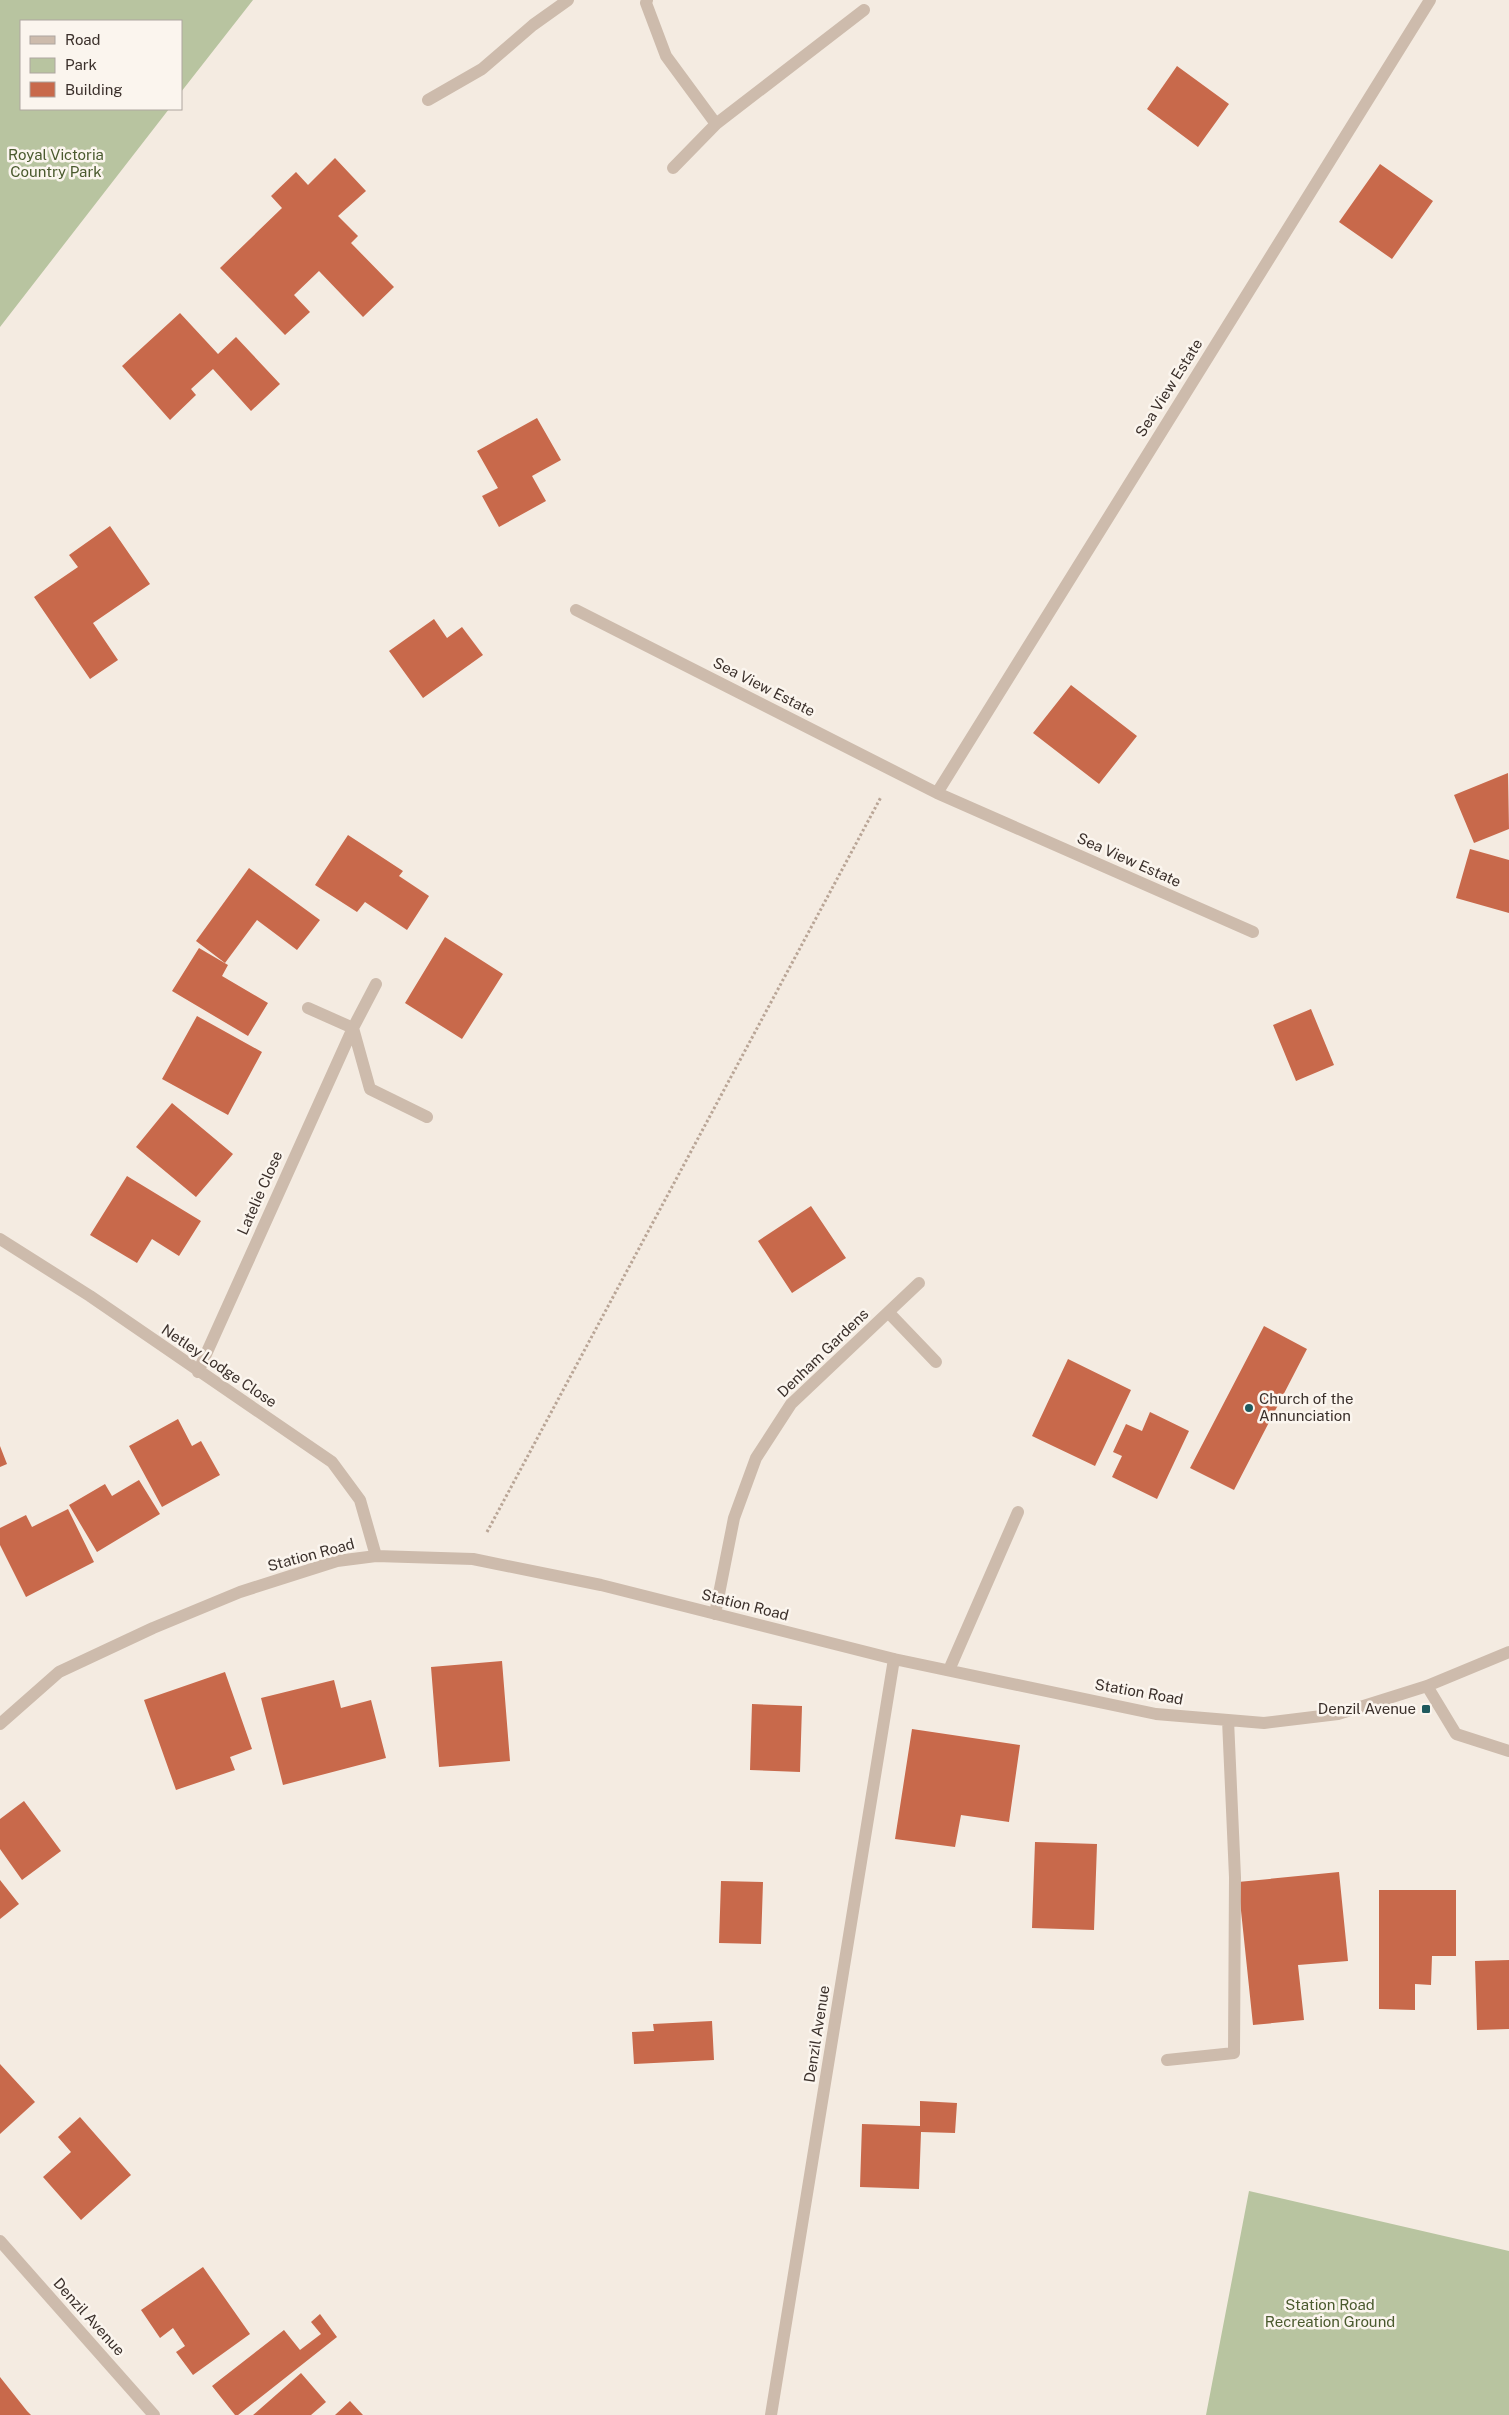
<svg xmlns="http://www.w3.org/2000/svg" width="1509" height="2415" viewBox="0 0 1509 2415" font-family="'Public Sans',sans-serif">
  <rect width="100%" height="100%" fill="#f4ebe1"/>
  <!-- green -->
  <path fill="#b8c4a0" d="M0 0H253L181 92V21H21V109H169L0 327Z
    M1249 2191 1509 2251V2415H1206Z"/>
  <!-- building -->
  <path fill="#c8694b" d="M1177 66 1229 104 1198 147 1147 109Z
    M335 158 366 191 338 216 358 236 351 243 394 287 363 317 319 271 294 295 310 312 285 335 220 268 282 208 271 196 296 172 308 185Z
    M1380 164 1433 201 1392 259 1339 222Z
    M180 313 218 354 236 337 280 384 251 411 213 369 191 389 196 395 170 420 122 366Z
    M537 418 561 460 532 476 546 501 499 527 482 496 498 488 477 451Z
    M110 526 150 584 93 623 118 660 90 679 34 597 78 567 69 555Z
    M434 619 447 638 462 627 483 655 423 698 389 651Z
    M1071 685 1137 736 1099 784 1033 733Z
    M1508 773 1509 829 1474 843 1454 795Z
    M348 835 403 871 399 876 429 896 407 930 365 902 357 912 315 885Z
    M1470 849 1509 860V913L1456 898Z
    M249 868 320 920 297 950 257 920 225 963 196 941Z
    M445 937 503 974 462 1039 405 1003Z
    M199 948 228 965 222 976 268 1003 248 1036 172 991Z
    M1311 1009 1334 1065 1296 1081 1273 1025Z
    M197 1016 262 1052 228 1115 162 1079Z
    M172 1103 233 1154 196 1197 136 1147Z
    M127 1176 201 1221 179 1256 152 1239 137 1263 90 1235Z
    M811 1206 846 1258 792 1293 758 1241Z
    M1264 1326 1307 1349 1234 1490 1190 1468Z
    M1068 1359 1131 1390 1095 1466 1032 1436Z
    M1150 1412 1189 1431 1157 1499 1112 1477 1122 1456 1113 1452 1126 1424 1142 1431Z
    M178 1419 192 1446 201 1441 220 1475 162 1507 129 1446Z
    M0 1446 7 1464 0 1467Z
    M139 1480 160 1514 97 1552 69 1505 105 1484 112 1496Z
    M68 1509 94 1562 26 1597 0 1545V1528L26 1515 32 1527Z
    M502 1661 510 1761 439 1767 431 1667Z
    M225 1672 252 1749 230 1757 235 1770 176 1790 144 1700Z
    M334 1680 341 1708 371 1700 386 1758 283 1785 261 1698Z
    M752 1704 802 1706 800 1772 750 1770Z
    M912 1729 1020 1745 1009 1822 961 1815 955 1847 895 1839Z
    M24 1801 61 1851 22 1880 0 1849V1819Z
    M1035 1842 1097 1844 1094 1930 1032 1928Z
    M1339 1872 1348 1961 1298 1965 1304 2020 1253 2025 1238 1882Z
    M0 1880 19 1904 0 1919Z
    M721 1881 763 1882 761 1944 719 1943Z
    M1379 1890H1456V1956H1432L1431 1985 1415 1984V2010L1379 2009Z
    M1509 1960V2029L1477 2030 1475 1961Z
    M712 2021 714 2060 634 2064 632 2032 654 2031 653 2024Z
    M0 2064 35 2102 0 2134Z
    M920 2101 957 2103 955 2133 921 2132 919 2189 860 2187 862 2124 920 2126Z
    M80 2117 131 2175 81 2220 43 2177 71 2152 58 2137Z
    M203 2267 250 2334 193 2375 176 2352 185 2346 173 2328 160 2338 141 2310Z
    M320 2314 337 2337 238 2415H235L212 2386 284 2330 300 2350 321 2334 311 2322Z
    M301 2373 326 2402 311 2415H253Z
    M0 2377 27 2411 31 2415H0Z
    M350 2401 363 2415H335Z"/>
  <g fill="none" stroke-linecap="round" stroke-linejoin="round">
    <!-- path -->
    <path stroke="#b9a596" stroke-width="3" stroke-dasharray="2.5 2.5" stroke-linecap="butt" d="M487 1532 881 797"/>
    <!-- minor -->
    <path stroke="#cdbbac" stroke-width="12" d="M647 0 646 3 666 56 716 124
      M428 100 482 69 533 25 568 0
      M673 168 716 124 864 10
      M576 610 937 793 1253 932
      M937 793 1430 0
      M376 984 353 1028 370 1089 427 1117
      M0 1239 90 1296 332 1462 360 1500 376 1556
      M889 1313 936 1362
      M198 1372 353 1028 308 1008
      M715 1614 734 1518 756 1458 791 1404 919 1283
      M949 1670 1018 1512
      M1427 1686 1456 1734 1509 1751
      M0 1724 59 1672 153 1628 240 1592 337 1561 376 1556 473 1559 601 1585 894 1659 1156 1714 1264 1723 1338 1714 1427 1686 1509 1652
      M1167 2060 1234 2053 1235 1877 1228 1720
      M0 2241 154 2415
      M771 2415 894 1659"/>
  </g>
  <!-- markers -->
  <g fill="#1f5a5e" stroke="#fbf5ee" stroke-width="2">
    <circle cx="1249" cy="1408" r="5"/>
    <rect x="1421" y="1704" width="10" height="10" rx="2.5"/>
  </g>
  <g text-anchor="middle" stroke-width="5" stroke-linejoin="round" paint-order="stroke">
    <!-- park labels -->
    <g font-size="15" fill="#4a5a2e" stroke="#fbf5ee">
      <text x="56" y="160">Royal Victoria<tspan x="56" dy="17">Country Park</tspan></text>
      <text x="1330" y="2310">Station Road<tspan x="1330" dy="17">Recreation Ground</tspan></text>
    </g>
    <!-- street labels -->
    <g font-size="15" fill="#3b302b" stroke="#fbf5ee">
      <text transform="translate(1169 388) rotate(-58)" y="5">Sea View Estate</text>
      <text transform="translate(764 687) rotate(27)" y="5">Sea View Estate</text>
      <text transform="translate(1129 860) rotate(24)" y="5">Sea View Estate</text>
      <text transform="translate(260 1193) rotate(-66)" y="5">Latelie Close</text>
      <text transform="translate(823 1353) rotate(-44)" y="5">Denham Gardens</text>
      <text transform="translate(219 1366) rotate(34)" y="5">Netley Lodge Close</text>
      <text transform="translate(311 1555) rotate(-15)" y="5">Station Road</text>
      <text transform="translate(745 1605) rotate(14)" y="5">Station Road</text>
      <text transform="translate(1139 1692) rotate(10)" y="5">Station Road</text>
      <text transform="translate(817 2034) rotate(-81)" y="5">Denzil Avenue</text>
      <text transform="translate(89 2317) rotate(48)" y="5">Denzil Avenue</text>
    </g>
    <!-- poi labels -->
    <g font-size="15" fill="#3b302b" stroke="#fbf5ee" text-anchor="start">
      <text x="1259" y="1404">Church of the<tspan x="1259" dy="17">Annunciation</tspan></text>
      <text x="1416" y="1714" text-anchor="end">Denzil Avenue</text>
    </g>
  </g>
  <!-- legend -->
  <rect x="20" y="20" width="162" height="90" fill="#fbf5ee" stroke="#aea6a0"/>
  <rect x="30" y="36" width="25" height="8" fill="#cdbbac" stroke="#aea6a0"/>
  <text x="65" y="45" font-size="15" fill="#3b302b">Road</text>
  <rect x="30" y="58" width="25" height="15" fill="#b8c4a0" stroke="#aea6a0"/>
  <text x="65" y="70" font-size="15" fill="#3b302b">Park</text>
  <rect x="30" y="82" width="25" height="15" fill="#c8694b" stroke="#aea6a0"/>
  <text x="65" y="95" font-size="15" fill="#3b302b">Building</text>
</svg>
